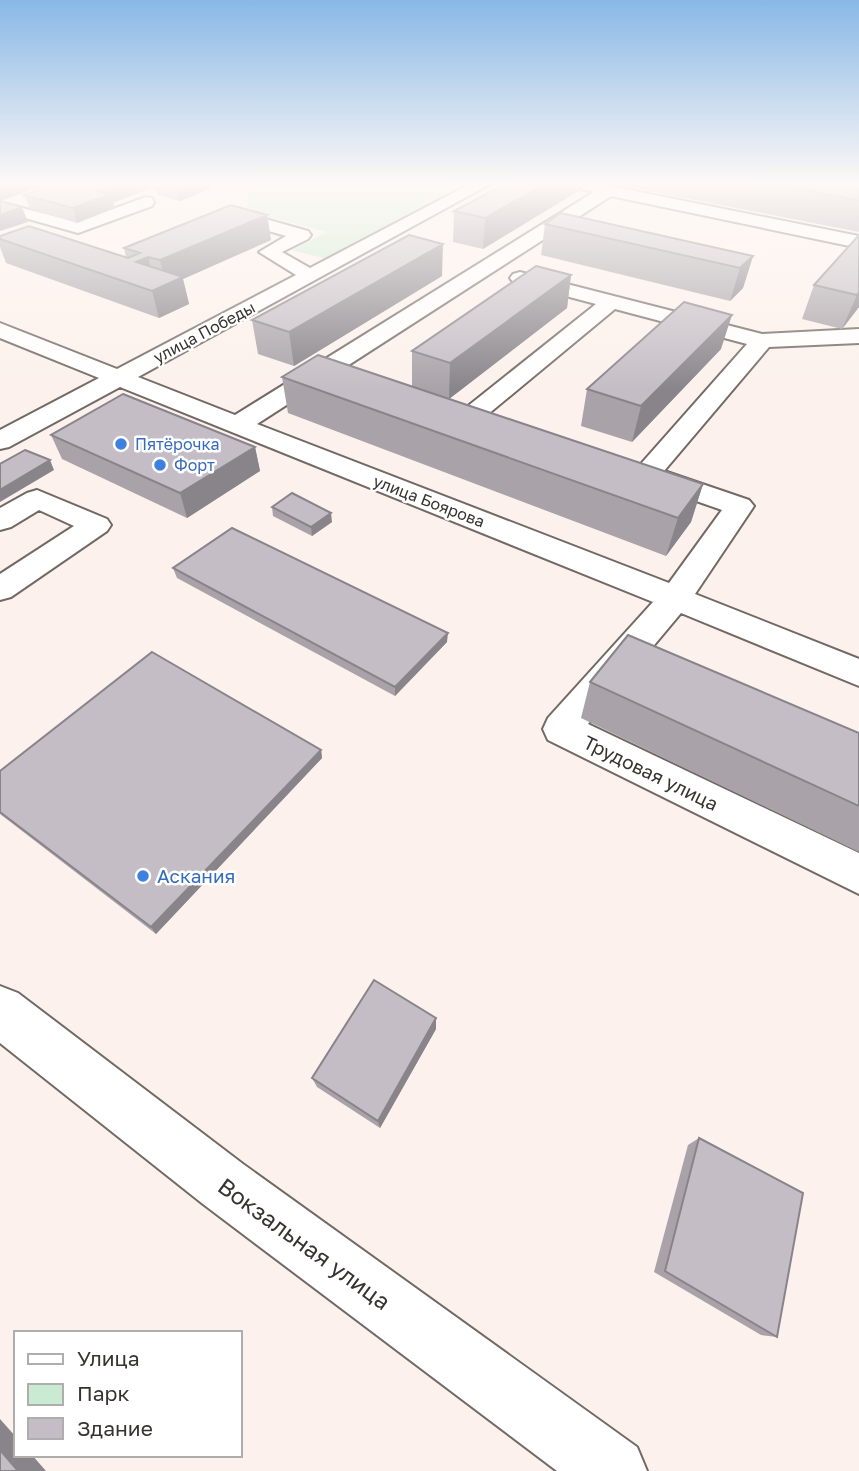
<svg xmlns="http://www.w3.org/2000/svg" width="859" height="1471" viewBox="0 0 859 1471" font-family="'Golos Text',sans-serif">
  <rect width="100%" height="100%" fill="#fcf1ec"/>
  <!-- green -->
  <path fill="#c9ebd1" d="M248 184H434L456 189 326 259 292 250 327 232 246 211Z"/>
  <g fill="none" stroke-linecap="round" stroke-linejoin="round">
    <defs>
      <path id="minor" d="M470 184H490L138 377 235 415 594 192 581 189 580 184H600L859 236V248L611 196 257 424 669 583 722 510 636 480 632 474 747 344 615 309 481 420 472 423 463 420 459 415 463 410 596 304 513 282 510 278 513 274 520 272 762 334 859 329V343L769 347 664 471 749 500 754 506 695 594 859 659V686L681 613 588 724 859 853V894L548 740 543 729 548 718 653 602 120 387 9 447 0 449V430L99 378 0 338V323L117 369 296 275 259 252 286 236 245 224 221 232 215 231 212 227 215 223 244 213 308 231 311 235 308 239 282 252 310 268Z
        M146 197 152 198 154 202 152 206 78 233 0 211 1 205 7 204 77 222Z
        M37 490 107 519 111 525 107 531 11 597 0 600V574L74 526 39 510 11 527 0 530V508L27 493Z
        M0 986 18 993 243 1164 637 1447 647 1471H557L203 1204 0 1043Z"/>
    </defs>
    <!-- minor casing -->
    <use href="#minor" stroke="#726965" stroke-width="4"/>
    <!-- minor -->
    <use href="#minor" fill="#fff" fill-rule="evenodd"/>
  </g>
  <!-- wall -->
  <path fill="#a9a3a9" d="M57 184H209L210 189 180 201 157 195 156 190 151 188 113 203 115 208 77 223 30 209 24 195Z
    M505 184H590L483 249 453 242 454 211Z
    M614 184H841L859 187V232Z
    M267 215 271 240 183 279 189 304 159 318 6 263 0 247V236L126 257 124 248Z
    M545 224 753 256 743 288 730 301 541 255Z
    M859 235V307L842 329 802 319 814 285Z
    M571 275 567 308 449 399 412 387V351Z
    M442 276 294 366 258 354 252 320Z
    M721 349 632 442 581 426 587 389Z
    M282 377 703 484 691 522 666 556 288 413Z
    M51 435 255 447 260 471 187 518 62 459Z
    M272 507 332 522 312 536 273 516Z
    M173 568 447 642 395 696 177 578Z
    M590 682 859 733V852L581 718Z
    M321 750 322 758 156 934 0 814V771Z
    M436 1018V1029L380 1128 317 1087 312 1078Z
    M699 1138 777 1337 761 1335 654 1272 688 1145Z"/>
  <!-- shaded-wall -->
  <path fill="#89848a" d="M4 184H49L0 201V185Z
    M122 184H150L151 188 113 203 115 208 77 223 73 208 100 192Z
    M186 184H209L210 189 180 201 177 187Z
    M545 184H590L483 249 485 218Z
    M22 207 28 222 0 231V215Z
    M267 215 271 240 183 279 189 304 159 318 152 291 166 284 160 260Z
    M443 244 442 276 294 366 289 332Z
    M753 256 743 288 730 301 740 268Z
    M148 257 155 283 136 262Z
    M571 275 567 308 449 399 450 363Z
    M859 292V307L842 329 857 295Z
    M732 315 721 349 632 442 641 406Z
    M255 447 260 471 187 518 180 493Z
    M50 460 54 470 0 502V490Z
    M703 484 691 522 666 556 678 518Z
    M331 513 332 522 312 536 311 527Z
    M448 633 447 642 395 696V687Z
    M321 750 322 758 156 934 151 927Z
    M436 1018V1029L380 1128 378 1121Z
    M0 1419 16 1437V1455H32L46 1471H18L0 1450Z"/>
  <!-- building -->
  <path fill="#c4bdc5" stroke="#89848a" stroke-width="2" d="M57 184H122L100 192 111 194 73 208 24 195Z
    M163 184H186L177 187Z
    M505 184H545L485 218 454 211Z
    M771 184H841L859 187V200Z
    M0 201 22 207 0 215Z
    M231 205 267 215 160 260 148 257 136 262 183 277 152 291 0 239V236L29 226 128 258 140 253 124 248Z
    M561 213 753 256 740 268 545 224Z
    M409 235 443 244 289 332 252 320Z
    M859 235V292L857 295 814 285Z
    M536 266 571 275 450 363 412 351Z
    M684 302 732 315 641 406 587 389Z
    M318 355 703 484 678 518 282 377Z
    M123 394 255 447 180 493 51 435Z
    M25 450 50 460 0 490V464Z
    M292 493 331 513 311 527 272 507Z
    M232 528 448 633 395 687 173 568Z
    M628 635 859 733V806L590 682Z
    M152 652 321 750 151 927 0 812V771Z
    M374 980 436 1018 378 1121 312 1078Z
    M699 1138 803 1193 777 1337 665 1271Z
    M0 1450 18 1471H0Z"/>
  <!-- sky -->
  <linearGradient id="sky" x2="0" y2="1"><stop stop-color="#89b8e7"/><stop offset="0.47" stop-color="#fef9f6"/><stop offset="1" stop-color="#fef9f6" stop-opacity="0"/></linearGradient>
  <rect width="859" height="390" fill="url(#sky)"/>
  <!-- markers -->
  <g fill="#3f7fe0" stroke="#fff" stroke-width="2.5">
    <circle cx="121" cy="444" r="7"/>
    <circle cx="160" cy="465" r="7"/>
    <circle cx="143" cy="876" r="7"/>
  </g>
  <g text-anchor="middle" stroke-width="5" stroke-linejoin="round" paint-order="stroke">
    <!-- far-street labels -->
    <g font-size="16" fill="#373331" stroke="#fff">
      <text transform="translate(204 332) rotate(-28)" y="6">улица Победы</text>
      <text transform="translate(429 501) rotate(21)" y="6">улица Боярова</text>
    </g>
    <!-- far-shop labels -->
    <g font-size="16" fill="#366cbe" stroke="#fff" text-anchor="start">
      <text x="135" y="450">Пятёрочка</text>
      <text x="174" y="471">Форт</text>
    </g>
    <!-- street labels -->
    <g font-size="19" fill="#373331" stroke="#fff">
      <text transform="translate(651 773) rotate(26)" y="7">Трудовая улица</text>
    </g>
    <!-- shop labels -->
    <g font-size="19" fill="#366cbe" stroke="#fff" text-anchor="start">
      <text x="157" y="883">Аскания</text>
    </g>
    <!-- near-street labels -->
    <g font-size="23" fill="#373331" stroke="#fff">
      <text transform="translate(304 1244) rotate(36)" y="8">Вокзальная улица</text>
    </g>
  </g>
  <!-- legend -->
  <rect x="14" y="1331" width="228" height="126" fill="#ffffff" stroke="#afadad" stroke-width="2"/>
  <rect x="28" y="1354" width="35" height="10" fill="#ffffff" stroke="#afadad" stroke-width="2"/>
  <text x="77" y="1366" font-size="21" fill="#373331">Улица</text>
  <rect x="28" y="1384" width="35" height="21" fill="#c9ebd1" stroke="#afadad" stroke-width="2"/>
  <text x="77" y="1401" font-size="21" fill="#373331">Парк</text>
  <rect x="28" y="1418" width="35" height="21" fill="#c4bdc5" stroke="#afadad" stroke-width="2"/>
  <text x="77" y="1436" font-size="21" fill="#373331">Здание</text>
</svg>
